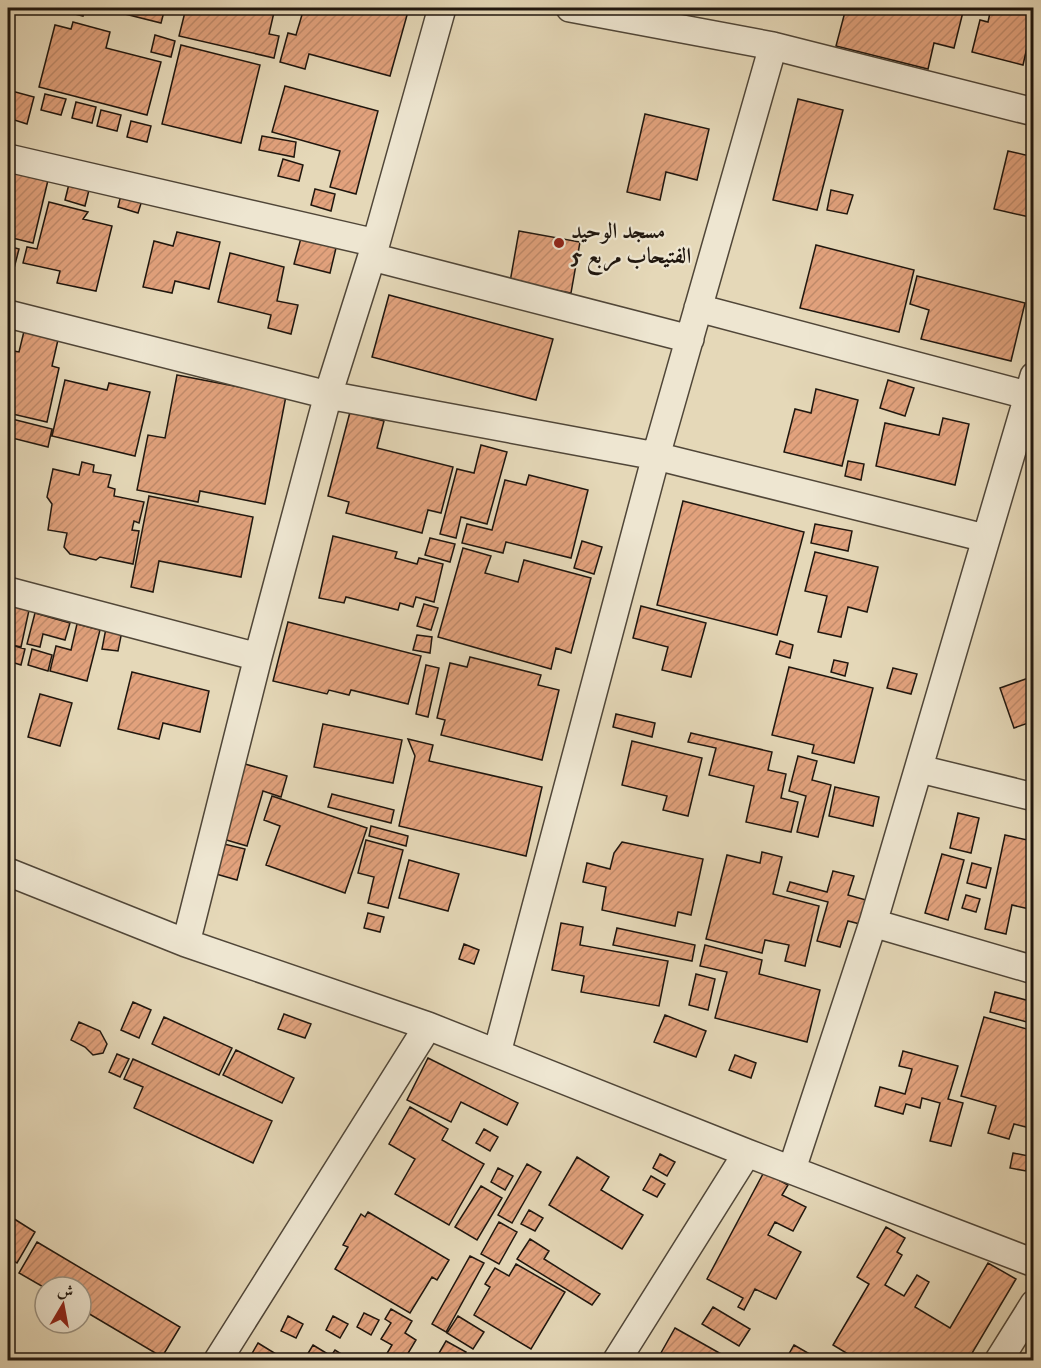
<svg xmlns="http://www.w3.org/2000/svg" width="1041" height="1368" viewBox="0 0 1041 1368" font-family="'IM FELL DW Pica',Amiri,serif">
  <defs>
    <pattern id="building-hatch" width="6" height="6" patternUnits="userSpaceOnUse" patternTransform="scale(1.5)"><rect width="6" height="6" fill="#e2a27d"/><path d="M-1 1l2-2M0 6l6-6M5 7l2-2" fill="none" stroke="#c18b6b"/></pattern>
  </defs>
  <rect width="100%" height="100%" fill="#e5d8b8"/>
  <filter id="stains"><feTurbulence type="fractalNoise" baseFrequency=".00333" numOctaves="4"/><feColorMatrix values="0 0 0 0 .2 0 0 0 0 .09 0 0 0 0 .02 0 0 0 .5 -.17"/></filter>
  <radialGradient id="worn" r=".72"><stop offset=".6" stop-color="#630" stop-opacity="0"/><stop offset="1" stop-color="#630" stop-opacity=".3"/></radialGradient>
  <!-- building -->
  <path fill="url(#building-hatch)" stroke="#1f160e" stroke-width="1.5" d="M60 8H85L83 16 59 10Z
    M101 8H165L161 23Z
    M186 8H275L269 34 279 36 274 58 179 36Z
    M304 8H409L390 76 309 54 305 69 280 62 288 33 296 35Z
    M846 8H964L954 48 934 43 928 69 836 46Z
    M991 8H1034V44L1028 43 1023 65 972 52 980 20 988 22Z
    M73 22 110 32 106 48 161 62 147 115 39 87 55 25 71 29Z
    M155 35 175 41 171 57 151 52Z
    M181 45 260 65 241 143 162 124Z
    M285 86 378 111 356 194 330 187 340 151 272 132Z
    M8 90 34 97 27 124 8 118Z
    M45 94 66 99 61 115 41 110Z
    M798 99 843 110 817 210 773 200Z
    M76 102 96 107 92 123 72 118Z
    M101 110 121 115 117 131 97 126Z
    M645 114 709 129 697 180 666 172 660 200 627 192Z
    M131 121 151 126 147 142 127 137Z
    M262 136 296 142 294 157 259 150Z
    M1008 151 1034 157V218L994 209Z
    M283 159 303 165 299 181 278 176Z
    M10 167 49 176 33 243 8 237V179Z
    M69 184 89 190 85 206 65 200Z
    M315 189 335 194 331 211 311 205Z
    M831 190 853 195 847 214 827 210Z
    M122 191 143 197 138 213 118 207Z
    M49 202 88 212 83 219 112 226 96 291 57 283 60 271 23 263 27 247 37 249Z
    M519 231 580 242 571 293 510 282Z
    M177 232 220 242 209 289 175 281 172 293 143 287 154 241 173 246Z
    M301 238 336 248 330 273 294 264Z
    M816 245 914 270 899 332 800 308Z
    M8 246 19 249 12 276 8 275Z
    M230 253 284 267 277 301 298 305 291 334 268 328 271 315 218 302Z
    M917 276 1025 303 1011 361 921 339 929 310 910 304Z
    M389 295 553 339 536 400 372 357Z
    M26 323 60 331 52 366 59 368 47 422 8 413V350L19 352Z
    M177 375 286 396 265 504 200 491 198 502 137 490 148 435 165 438Z
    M65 380 107 390 109 383 150 392 135 456 52 436Z
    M888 380 914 388 905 416 880 408Z
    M816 389 858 400 842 466 784 452 795 409 811 413Z
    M350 412 384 421 377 448 453 467 441 513 428 510 422 533 346 513 349 502 328 496Z
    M8 418 52 429 48 447 8 437Z
    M943 418 969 424 955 485 876 466 885 423 939 435Z
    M481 445 507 452 487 524 461 517 456 538 440 534 457 469 474 473Z
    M848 461 864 464 861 480 845 476Z
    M82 462 94 465 93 472 111 475 108 487 115 489 114 496 144 502 139 523 134 521 132 530 139 531 133 564 100 557 96 560 70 554 64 547 67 533 48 530 52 504 47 497 53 469 79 475Z
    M529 475 588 490 571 558 506 542 503 553 462 543 467 524 492 530 505 480 526 485Z
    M149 496 253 517 241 577 159 561 153 592 131 587Z
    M683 501 804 532 777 635 657 605Z
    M815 524 852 531 848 551 811 543Z
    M333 536 397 552 395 558 417 564 419 558 443 564 434 602 416 597 413 607 400 603 398 610 346 597 344 603 319 598Z
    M430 538 455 544 450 562 425 555Z
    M582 541 602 547 594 574 574 568Z
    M463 548 491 556 485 573 518 582 524 560 591 578 571 653 556 648 551 669 438 637Z
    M815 552 878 567 867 612 848 607 841 637 818 632 827 596 805 591Z
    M11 597 31 601 21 647 8 644V612Z
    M424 604 438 608 431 630 417 626Z
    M641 606 706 623 691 677 662 670 668 647 633 638Z
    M35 613 70 623 65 640 43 634 40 647 27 644Z
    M288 622 421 656 408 704 351 690 349 695 329 690 327 694 273 681Z
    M77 624 100 630 87 681 50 671 56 646 71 650Z
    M106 628 122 631 118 651 102 649Z
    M417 635 432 637 430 653 413 650Z
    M780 641 793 645 790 658 776 654Z
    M8 644 25 649 21 665 8 661Z
    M32 649 52 655 48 671 28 665Z
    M470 657 541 675 538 685 559 690 542 760 441 735 445 720 437 718 450 663 467 667Z
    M834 660 848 663 845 676 831 672Z
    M426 665 439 668 428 717 416 714Z
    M789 667 873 688 854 763 812 753 814 745 772 735Z
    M893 668 917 674 911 694 887 688Z
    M132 672 209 691 200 732 163 723 159 739 118 729Z
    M1034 676V721L1014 728 1000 688Z
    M40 694 72 703 60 746 28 737Z
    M616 714 655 723 652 737 613 727Z
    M323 724 402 740 393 783 314 767Z
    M691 733 772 752 768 770 786 774 781 798 798 802 791 832 746 822 754 786 709 775 716 748 688 742Z
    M408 739 433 745 429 761 542 787 526 856 399 826 415 756Z
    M632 741 702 758 688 816 663 810 667 796 622 785Z
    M798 756 817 761 812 780 831 785 818 837 797 832 806 796 789 791Z
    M245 764 287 776 281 797 263 791 247 846 223 839Z
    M835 787 879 797 873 826 829 816Z
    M332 794 394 810 391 823 328 807Z
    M272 796 367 828 345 893 266 865 280 826 264 820Z
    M958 813 979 818 971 853 950 848Z
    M371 826 408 836 406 846 369 836Z
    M1005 835 1032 841 1027 864 1034 866V910L1012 905 1006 934 985 929Z
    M366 840 403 850 388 908 368 903 374 877 358 873Z
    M622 842 703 859 691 915 678 912 675 926 602 910 606 887 583 882 587 863 610 869 614 853Z
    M224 844 245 849 237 880 216 874Z
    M762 852 782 857 773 894 819 906 805 966 785 961 789 945 765 940 762 953 706 939 727 855 760 863Z
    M942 854 964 860 948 920 925 913Z
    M409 860 459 874 448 911 399 898Z
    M972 863 991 868 986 888 967 883Z
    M833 871 854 876 848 895 866 900 860 924 848 921 840 947 817 941 828 902 787 891 790 882 827 892Z
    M966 895 980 899 976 912 962 908Z
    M368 913 384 917 380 932 364 928Z
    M561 923 583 927 580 945 668 961 659 1006 581 992 584 976 552 970Z
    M617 928 695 945 692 961 613 945Z
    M464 944 479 950 474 964 459 959Z
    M705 945 762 960 759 974 820 990 807 1042 715 1018 727 972 700 966Z
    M696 974 715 979 708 1010 689 1005Z
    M995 992 1034 1002V1024L990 1012Z
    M133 1002 151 1010 139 1038 121 1030Z
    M284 1014 311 1024 305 1038 278 1029Z
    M665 1015 706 1031 696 1057 654 1042Z
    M164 1017 232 1048 219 1075 152 1044Z
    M984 1017 1034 1031V1115L1030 1128 1014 1124 1009 1139 988 1133 996 1106 961 1096Z
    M79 1022 100 1031 107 1044 103 1053 93 1055 85 1047 71 1040Z
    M236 1050 294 1078 282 1103 223 1075Z
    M903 1051 958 1066 948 1099 963 1103 951 1146 930 1141 940 1103 922 1098 920 1108 906 1104 903 1114 875 1106 880 1087 905 1094 912 1069 899 1066Z
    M117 1054 129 1059 120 1077 109 1072Z
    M735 1055 756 1063 751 1078 729 1070Z
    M428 1058 518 1103 507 1125 461 1102 451 1122 407 1100Z
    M133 1059 272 1121 253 1163 134 1108 143 1087 124 1079Z
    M410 1107 448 1129 442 1140 484 1164 449 1225 395 1194 415 1159 389 1144Z
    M484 1129 498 1137 490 1151 476 1143Z
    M1013 1153 1029 1156 1026 1171 1010 1168Z
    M660 1154 675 1162 667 1176 653 1168Z
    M577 1157 609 1177 601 1190 643 1215 622 1249 549 1205Z
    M527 1164 541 1172 512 1223 498 1215Z
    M498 1168 513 1176 505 1190 491 1182Z
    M764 1172 788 1185 782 1195 806 1207 793 1231 775 1222 768 1235 801 1252 776 1299 755 1289 744 1310 738 1307 743 1298 707 1279Z
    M651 1176 665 1184 657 1197 643 1190Z
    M481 1186 502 1198 477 1240 455 1227Z
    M529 1210 543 1218 535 1231 521 1224Z
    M368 1212 449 1260 437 1280 432 1277 410 1313 335 1269 348 1247 343 1245 361 1214 365 1217Z
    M8 1215 35 1232 17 1263 8 1257Z
    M499 1222 517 1232 499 1264 481 1254Z
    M886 1227 905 1238 897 1252 902 1255 885 1285 904 1296 917 1275 929 1282 915 1307 950 1328 988 1263 1016 1279 968 1360H851L853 1357 833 1345 869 1284 857 1277Z
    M530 1239 549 1251 544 1259 600 1294 592 1305 517 1259Z
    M37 1242 180 1327 162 1357 81 1309V1287L45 1288 19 1273Z
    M470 1256 484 1263 446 1332 432 1324Z
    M516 1264 565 1292 531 1349 474 1315 490 1287 485 1284 495 1268 509 1276Z
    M713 1307 750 1329 739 1346 702 1324Z
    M391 1309 412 1321 405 1333 416 1340 404 1360H383L392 1345 381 1339 391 1323 385 1319Z
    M364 1313 379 1320 371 1335 357 1327Z
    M288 1316 303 1324 296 1338 281 1331Z
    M333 1316 348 1324 340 1338 326 1330Z
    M458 1316 484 1332 473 1349 447 1333Z
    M675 1328 730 1359 729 1360H657Z
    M446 1341 466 1352 461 1360H435Z
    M258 1343 276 1354 272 1360H255L250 1357Z
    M313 1345 331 1356 335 1350 351 1360H304Z
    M794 1345 808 1353 804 1360 786 1359Z"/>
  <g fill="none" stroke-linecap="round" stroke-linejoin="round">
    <defs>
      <path id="minor" d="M570 8 773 46 1034 112
        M8 158 376 243
        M372 257 690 339
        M698 308 1034 397
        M8 314 328 395 656 456 985 538
        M8 591 258 657
        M920 769 1034 797
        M8 872 186 943 428 1026 747 1153 1034 1263
        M873 923 1034 970
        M186 943 258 657 328 395 376 243 442 8
        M497 1053 656 456 773 46
        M792 1169 873 923 1034 376
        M218 1360 428 1026
        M617 1360 747 1153
        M999 1360 1034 1304"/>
    </defs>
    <!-- minor casing -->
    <use href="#minor" stroke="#504638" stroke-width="30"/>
    <!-- minor -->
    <use href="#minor" stroke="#eee6d1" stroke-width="27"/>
  </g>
  <!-- markers -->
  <circle fill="#8f2418" stroke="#eee6d1" stroke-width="2" cx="559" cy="243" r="6"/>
  <g text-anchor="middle" stroke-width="4.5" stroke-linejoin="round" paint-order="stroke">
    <!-- poi labels -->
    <g font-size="22" font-weight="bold" fill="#1f160e" stroke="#eee6d1" text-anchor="start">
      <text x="571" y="238">مسجد الوحيد<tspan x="571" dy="25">الفتيحاب مربع 5</tspan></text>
    </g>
  </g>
  <!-- margin -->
  <rect width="1041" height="1368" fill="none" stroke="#e5d8b8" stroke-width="30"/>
  <rect x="9" y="9" width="1023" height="1350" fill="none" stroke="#1f160e" stroke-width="3"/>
  <rect x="15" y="15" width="1011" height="1338" fill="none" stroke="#1f160e" stroke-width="1.5"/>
  <!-- north arrow -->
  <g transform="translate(63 1305) rotate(10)"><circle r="28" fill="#eee6d1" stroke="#9b9383" stroke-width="1.5"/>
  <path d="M0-4.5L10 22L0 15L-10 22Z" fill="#8f2418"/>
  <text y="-9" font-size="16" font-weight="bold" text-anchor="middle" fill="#1f160e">ش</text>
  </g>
  <rect width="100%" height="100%" filter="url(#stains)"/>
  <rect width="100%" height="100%" fill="url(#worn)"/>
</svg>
